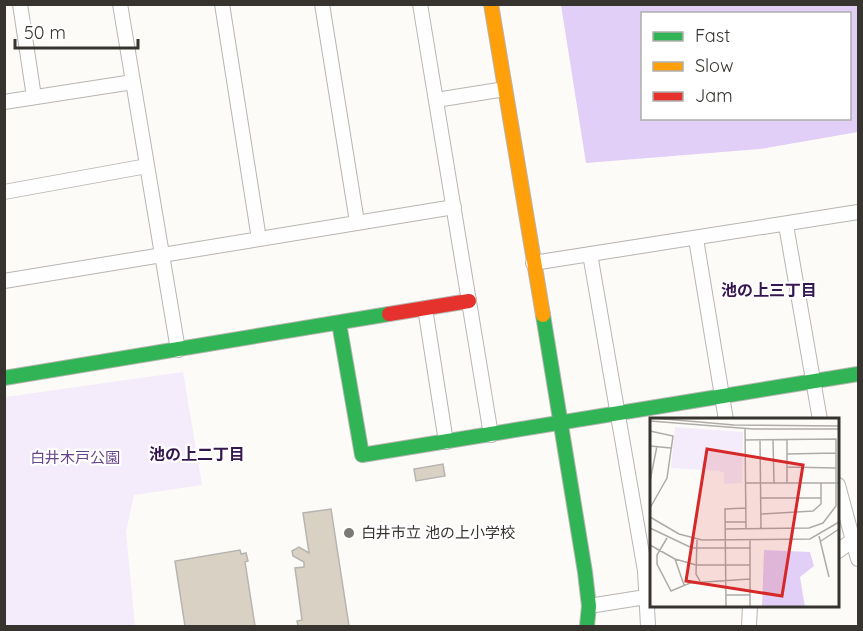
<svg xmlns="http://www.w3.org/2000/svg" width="863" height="631" viewBox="0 0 863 631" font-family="Quicksand,'Noto Sans JP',sans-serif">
  <rect width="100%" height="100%" fill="#fdfbf8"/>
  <!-- green -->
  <path fill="#f4ebfb" d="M183 372 202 485 134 495 126 532 135 626H5V397Z"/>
  <!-- water -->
  <path fill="#e2cff7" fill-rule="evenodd" d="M561 5H858V132L760 149 586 163ZM642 14H850V118H642Z"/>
  <!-- building -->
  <path fill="#dad1c5" stroke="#b7b4b0" stroke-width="1.5" d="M443 464 445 476 416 481 414 469Z
    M331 509 349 626H298L297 621 302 620 295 568 304 567V562L293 556 292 551 299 547 309 553 303 513Z
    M240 550 241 554 246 553 248 561 245 562 255 626H185L175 561Z"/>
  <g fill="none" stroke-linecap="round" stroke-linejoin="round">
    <defs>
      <path id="street" d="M20 4 34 97
        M120 4 178 350
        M222 4 259 239
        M322 4 357 222
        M420 4 491 435
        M436 100 505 89
        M4 102 133 82
        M4 192 147 166
        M786 225 820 420
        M696 239 726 420
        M590 254 645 571 648 626
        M533 263 858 212
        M4 281 454 207
        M425 308 446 442
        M838 485 858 559
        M838 551 853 540
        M589 606 652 596
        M749 626 750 606"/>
      <path id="fast" d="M543 315 585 572 589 606 587 626
        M339 323 362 455 858 374
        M4 378 389 314"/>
      <path id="slow" d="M491 4 543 315"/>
      <path id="jam" d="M389 314 469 301"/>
    </defs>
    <!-- street casing -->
    <use href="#street" stroke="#b8b5b2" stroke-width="16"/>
    <!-- fast casing -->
    <use href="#fast" stroke="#b8b5b2" stroke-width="16"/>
    <!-- slow casing -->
    <use href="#slow" stroke="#b8b5b2" stroke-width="16"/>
    <!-- jam casing -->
    <use href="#jam" stroke="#b8b5b2" stroke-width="16"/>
    <!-- street -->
    <use href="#street" stroke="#fffefe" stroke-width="14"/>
    <!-- fast -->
    <use href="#fast" stroke="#30b455" stroke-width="14"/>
    <!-- slow -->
    <use href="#slow" stroke="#ff9f0a" stroke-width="14"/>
    <!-- jam -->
    <use href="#jam" stroke="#e5322d" stroke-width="14"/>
  </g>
  <!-- markers -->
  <circle fill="#7c7a75" stroke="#fff" stroke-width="2" cx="349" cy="533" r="6"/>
  <g text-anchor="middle" stroke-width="4.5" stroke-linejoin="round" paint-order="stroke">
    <!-- park labels -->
    <g font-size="15" fill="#67448a" stroke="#fff">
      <text x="75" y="463">白井木戸公園</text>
    </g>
    <!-- poi labels -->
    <g font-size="15" fill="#37342f" stroke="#fff" text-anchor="start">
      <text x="361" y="538">白井市立 池の上小学校</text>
    </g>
    <!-- neighbourhood labels -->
    <g font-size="16" font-weight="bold" fill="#35174f" stroke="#fff">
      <text x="769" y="296">池の上三丁目</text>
      <text x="197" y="460">池の上二丁目</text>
    </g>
  </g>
  <!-- overview -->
  <g transform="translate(650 418)">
    <rect width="189" height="189" fill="#fdfbf8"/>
    <path d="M25 9 93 14 92 65 74 66V55L69 53 21 50Z" fill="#f4ebfb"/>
    <path d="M114 132 160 134 164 148 150 159 155 189H112Z" fill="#e2cff7"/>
    <path fill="none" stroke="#aeaba8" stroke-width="1.5" d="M3 0 84 7 189 8M0 3 103 11H189M95 11 96 111M0 13 23 18 17 60 0 90M110 22 111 110M123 22 124 65M137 22V65M0 28 21 30M137 36 186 35M137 49 186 50M0 63 7 28M95 65H189M110 80H171M111 96 163 93 171 86V65M0 99 29 116 52 122 160 121 189 104M75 104H96M0 110 42 130H100M75 111 159 110 173 105 186 88V21L95 22M169 118 179 159M17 120 7 137V146L21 173 40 165 100 161M47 122 46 156 50 163M171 123 189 111M0 127 25 141 46 147H100M25 141 34 167M76 177H100M76 189 75 91 96 90M100 189V121"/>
    <path fill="#d62828" fill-opacity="0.15" stroke="#d62828" stroke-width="3" d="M57 31 153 47 132 178 36 163Z"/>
    <rect width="189" height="189" fill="none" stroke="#37342f" stroke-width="3"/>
  </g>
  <!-- border -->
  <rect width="863" height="631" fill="none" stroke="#37342f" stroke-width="12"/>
  <!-- legend -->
  <rect x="641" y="12" width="210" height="108" fill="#ffffff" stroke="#afaeac" stroke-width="1.5"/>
  <rect x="653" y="32" width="30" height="9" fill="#30b455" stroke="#afaeac" stroke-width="1.5"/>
  <text x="695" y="42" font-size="18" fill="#37342f">Fast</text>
  <rect x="653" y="62" width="30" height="9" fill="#ff9f0a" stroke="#afaeac" stroke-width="1.5"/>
  <text x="695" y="72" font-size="18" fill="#37342f">Slow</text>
  <rect x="653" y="92" width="30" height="9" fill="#e5322d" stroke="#afaeac" stroke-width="1.5"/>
  <text x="695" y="102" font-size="18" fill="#37342f">Jam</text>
  <!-- scale -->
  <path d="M15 39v9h123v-9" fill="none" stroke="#37342f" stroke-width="3"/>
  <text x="24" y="39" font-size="18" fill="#37342f" stroke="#ffffff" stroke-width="4.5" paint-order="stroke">50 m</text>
</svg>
